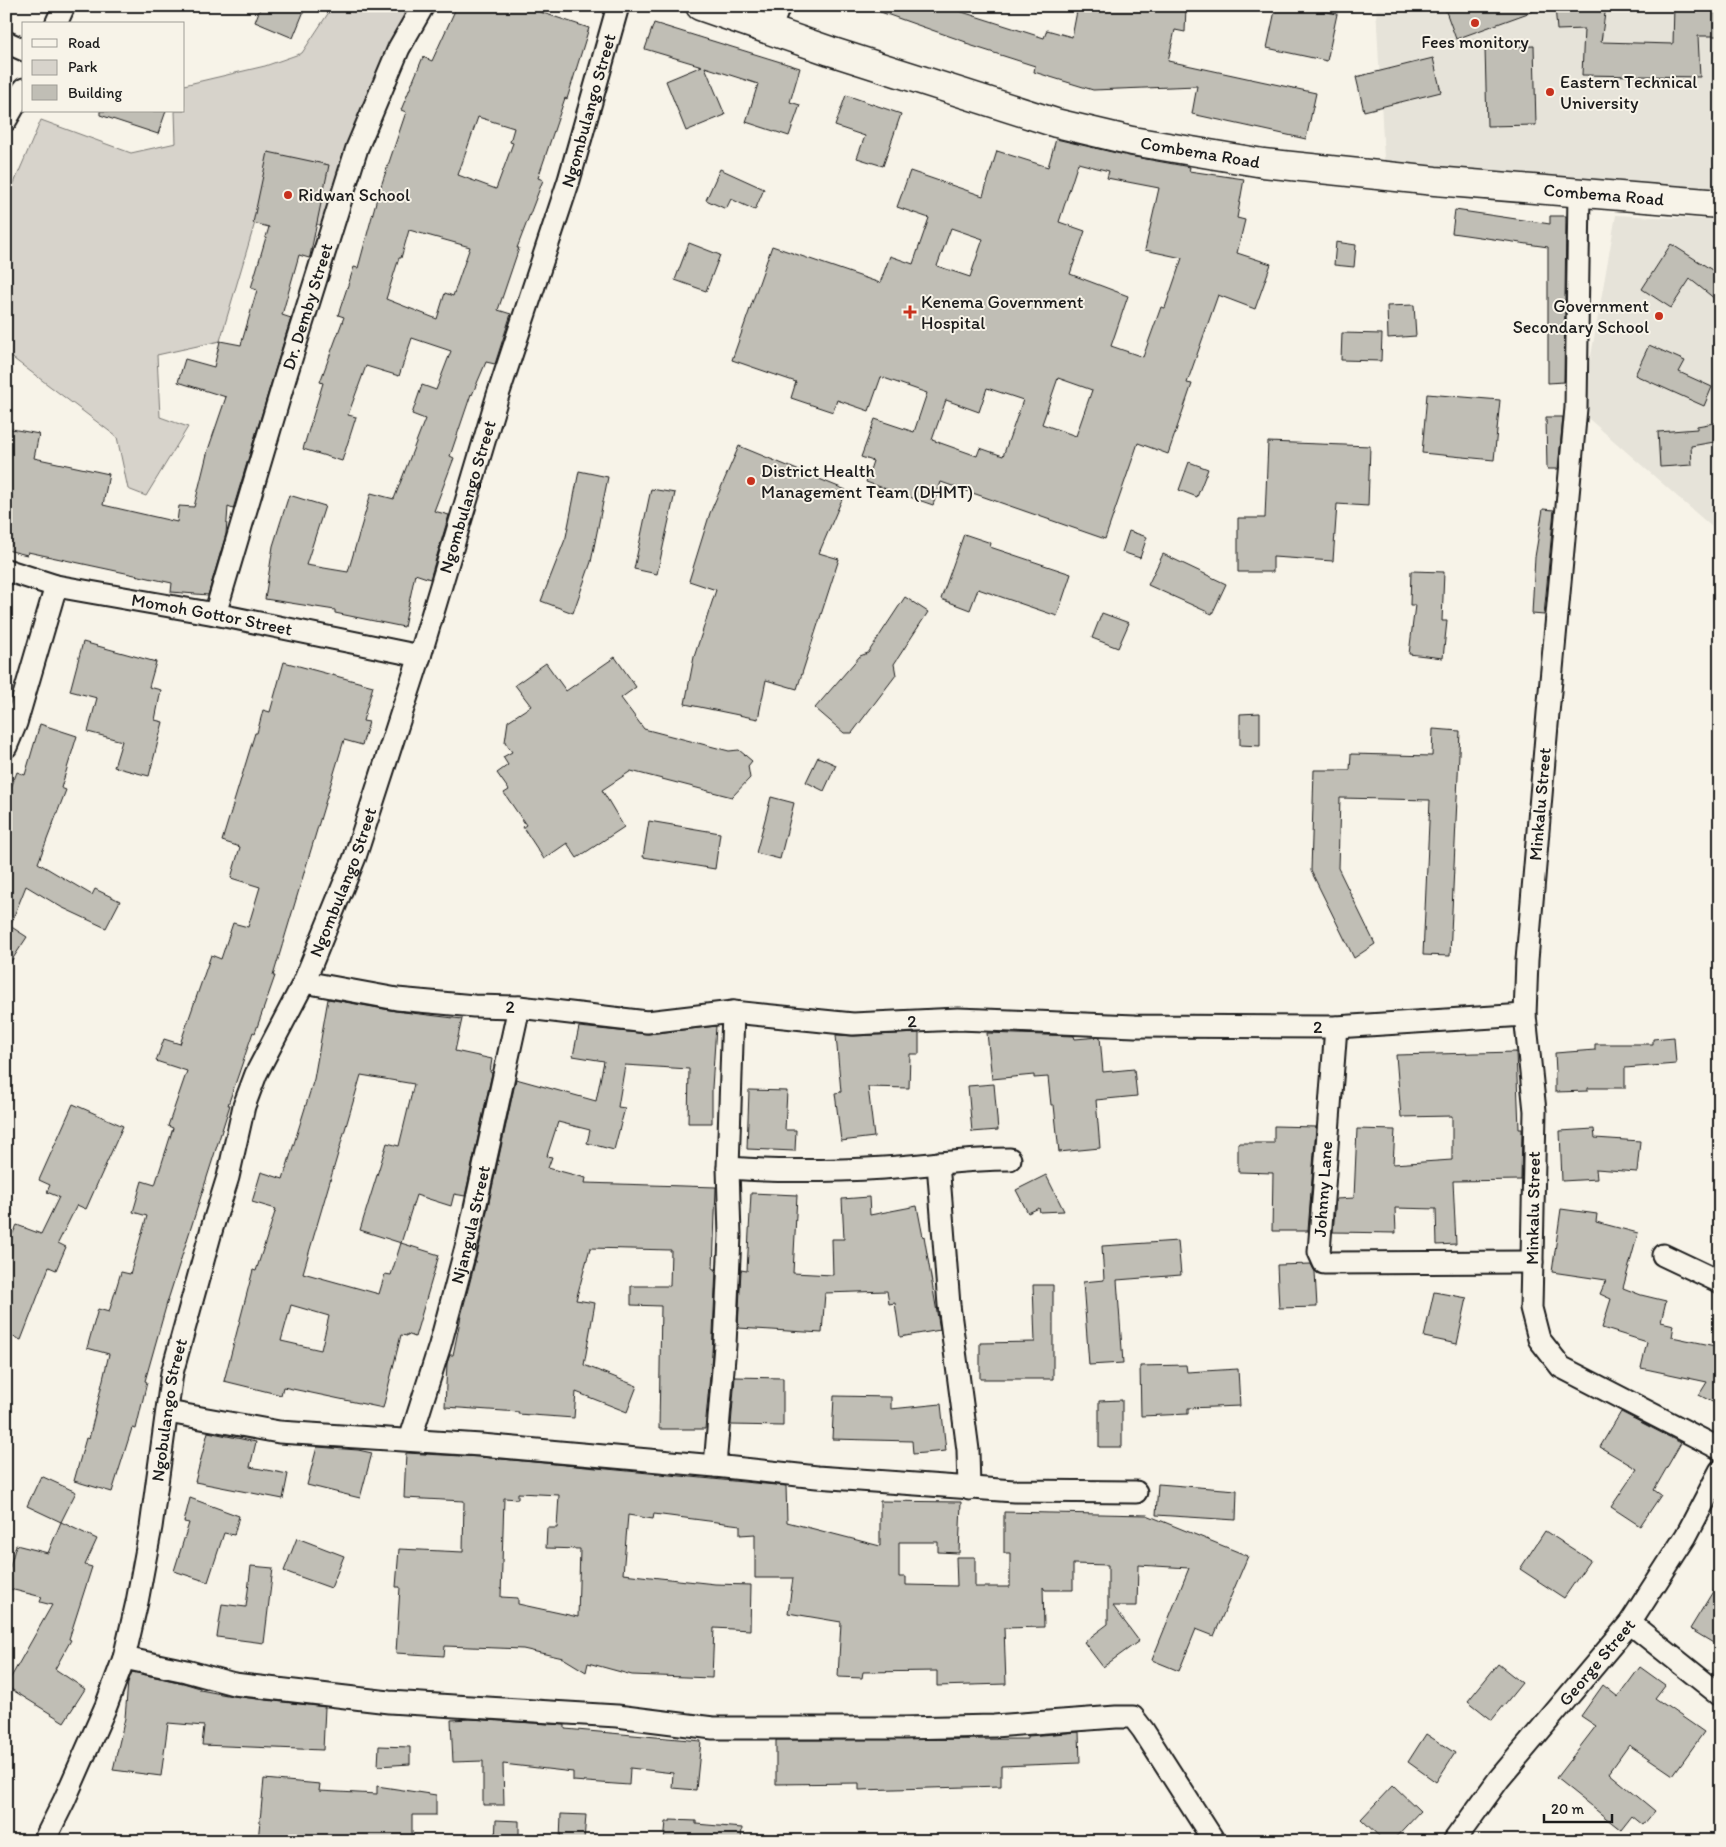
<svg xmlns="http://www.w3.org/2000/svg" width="1726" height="1847" viewBox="0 0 1726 1847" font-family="Itim,sans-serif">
  <rect width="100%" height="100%" fill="#f7f3e8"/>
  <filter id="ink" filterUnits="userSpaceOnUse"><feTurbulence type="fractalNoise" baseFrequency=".02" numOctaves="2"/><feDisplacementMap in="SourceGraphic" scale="10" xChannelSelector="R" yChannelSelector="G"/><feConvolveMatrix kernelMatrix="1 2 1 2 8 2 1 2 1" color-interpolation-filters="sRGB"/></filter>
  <g filter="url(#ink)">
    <!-- built -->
    <path fill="#e6e3d9" d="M1376 6H1720V205L1385 178Z
      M1616 215 1720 220V534L1581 412Z"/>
    <!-- green -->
    <path fill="#d7d3cb" stroke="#7a7874" d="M333 6H408L324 225 256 219 220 341 157 355 160 417 188 427 146 496 128 489 117 437 10 356 6 349V202L41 120 131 153 176 143 175 111H184V85L265 66 302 53Z
      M1308 6H1336L1337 14Z"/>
    <!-- building -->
    <path fill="#c0beb5" stroke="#1c1c1c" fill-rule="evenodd" d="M261 6H306L293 38 255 22Z
      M457 6H522L589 28 567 99 565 98 538 178 543 180 517 248H519L498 310 511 314 495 364 486 362 472 395 471 394 450 456 454 458 434 511 449 515 430 579 415 574 404 627 335 613V610L265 599 273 546 289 495 325 506 306 565 348 572 371 493 394 499 425 419 412 414 422 385 436 390 451 351 412 338 399 376 366 366 348 415 356 417 342 461 303 449 323 383 320 382 344 317 338 315 354 267 358 268 377 198 406 112 401 110 423 57 432 61ZM478 117 514 128 510 142 513 143 496 189 458 175ZM409 230 470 247 453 296 445 293 437 319 386 299 399 258H401Z
      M872 6H961L959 11 1044 38 1047 30 1072 37 1078 6H1186L1185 32 1175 30 1168 61 1316 93 1306 139 1192 114 1197 86 1093 90 1034 72 1035 66 966 44V42L872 9Z
      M1276 6H1298L1337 14 1327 61 1267 48Z
      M1444 6H1538L1539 9 1456 39Z
      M1555 6H1606L1601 42 1673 44 1674 6H1720V36H1698L1700 77 1582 75 1584 29 1557 30Z
      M654 23 800 68 790 102 800 105 789 136 746 122 758 84 705 67 725 115 686 131 666 81 702 66 645 49Z
      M1534 46 1536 125 1487 126 1485 48Z
      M1433 58 1441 92 1364 111 1356 77Z
      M846 95 901 114 883 166 857 158 865 136 835 126Z
      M100 111H166L158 134 100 115Z
      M1056 139 1129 156 1190 167 1189 171 1244 179 1237 218 1245 220 1237 253 1271 264 1255 309 1218 295 1187 383 1192 384 1168 454 1138 443 1105 539 941 482 933 505 866 482 873 461 861 457 875 419 914 432 927 393 881 377 869 411 837 400 833 412 791 398 796 382 732 360 772 246 880 283 890 256 913 264 929 218 897 207 910 171 983 196 997 151 1048 167ZM1078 163 1109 171 1107 178 1159 188 1145 250 1182 258 1165 308 1161 307 1143 357 1111 346 1128 296 1070 274 1085 231 1059 222ZM951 228 983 239 970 277 937 266ZM1058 378 1092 390 1076 436 1042 424ZM987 388 1023 400 1003 456 980 448 977 456 932 440 946 400 979 412Z
      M268 152 329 165 310 256 309 258 299 255 282 315 291 318 233 509 228 507 226 534 208 595 171 592 172 583 28 552 27 555 7 550 12 532 6 531V428L39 434 34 458 109 474 103 505 177 522 179 506 194 507 208 450 226 397 178 382 185 359 214 367 220 341 241 345 257 290 251 288 269 227 253 223Z
      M720 169 764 189 755 210 731 199 726 209 706 200Z
      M1455 210 1550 224V216H1566L1564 382 1548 383V247L1452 233Z
      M1336 242 1356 245 1354 267 1334 265Z
      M689 243 720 255 706 291 675 280Z
      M1671 244 1720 275V303L1690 279 1671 308 1642 289Z
      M1414 305 1416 336 1388 338 1387 306Z
      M1342 333 1382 334 1381 361 1341 360Z
      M1649 345 1685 361 1679 372 1712 387 1704 406 1635 375Z
      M1427 394 1500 400 1494 460 1422 453Z
      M1546 417H1563L1558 469H1547Z
      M1720 422V441L1691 446 1692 465 1660 467 1658 432 1697 429V426Z
      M1268 442 1370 446 1368 506 1337 504 1333 561 1273 557V572H1238V518H1265Z
      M739 446 846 490 819 553 839 559 797 689 766 680 758 719 685 704 694 657 716 590 689 581 710 513Z
      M1189 462 1208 469 1197 497 1179 490Z
      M579 471 608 477 591 562 573 613 541 601 566 537Z
      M651 489 675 493 657 574 634 569Z
      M1543 509 1554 510 1544 615 1532 614 1535 557Z
      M1129 531 1147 537 1140 558 1122 552Z
      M964 534 991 543 990 547 1071 574 1057 616 978 589 970 610 941 599Z
      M1163 554 1226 584 1212 614 1148 585Z
      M1411 571 1444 572 1442 621H1447L1443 658 1409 654 1415 605H1410Z
      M905 597 928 612 894 664 896 675 852 733H844L815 708 860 656 868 653Z
      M1102 613 1129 623 1118 648 1092 638Z
      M83 642 156 662 149 687 161 690 155 720 163 722 149 776 114 767 122 741 88 732 97 698 70 691Z
      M615 657 636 687 621 698 644 729 729 751 739 750 752 761 748 766 750 778 732 797 631 771 602 790 624 827 577 858 567 843 544 859 523 827 526 825 504 793 509 790 497 773 508 765 503 757 512 752 505 742 508 721 531 706 515 685 546 663 566 691Z
      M284 662 373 686 363 721 369 722 362 745 344 740 273 976H275L255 1033 253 1032 228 1105H230L167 1303 145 1381 147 1382 136 1429 132 1428 112 1492 74 1481 86 1438 89 1439 109 1354 87 1348 98 1309 109 1312 121 1272 130 1274 147 1216 133 1212 142 1181 155 1185 173 1128 168 1126 187 1071 156 1061 164 1039 180 1044 211 955 221 959 233 923 248 927 260 887 231 878 240 847 222 841 255 733H257L263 710 270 712Z
      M1260 713V746L1240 745V714Z
      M40 724 77 736 61 788 66 790 38 863 92 895 95 889 120 901 106 928 61 907 26 886 10 926 27 937 6 969V801L17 772 25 775Z
      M1433 729 1460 731 1450 956 1423 955 1430 800 1340 798 1338 868 1375 944 1354 958 1311 871 1314 770H1350L1351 754 1432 756Z
      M818 757 836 765 824 791 806 782Z
      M771 797 794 803 780 859 756 853Z
      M649 821 720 833 715 869 643 857Z
      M328 999 395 1011 462 1019 455 1051 492 1059 490 1072 492 1073 465 1196 454 1194 451 1206 416 1195 401 1243 439 1255 415 1337 407 1334V1336L401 1335 383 1408 283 1387 281 1395 224 1381 253 1270 256 1271 276 1209 252 1202 261 1172 283 1179 314 1079ZM361 1075 414 1084 399 1146 387 1143 360 1230 401 1243 391 1275 385 1274 379 1294 303 1273ZM291 1305 329 1316 321 1350 281 1341Z
      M716 1026 712 1088V1123H688L689 1069 625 1065 618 1107 625 1108 614 1150 587 1143 590 1130 558 1122 547 1156 552 1157 548 1168 586 1178 585 1183 716 1187 713 1269H716L712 1354 705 1429H659L661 1306 631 1305V1286H670L671 1250 590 1248 576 1300 595 1303 584 1365 637 1386 627 1412 576 1392 574 1418 518 1414 519 1412 445 1407 447 1363 450 1355H453L461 1316 480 1243 516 1079 596 1101 604 1061 573 1056 579 1027 648 1034Z
      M919 1033V1054H910L909 1088 868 1087 874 1137 841 1141 835 1093 841 1092 836 1035 854 1036Z
      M987 1033 1074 1036 1075 1039 1100 1037 1103 1072 1134 1069 1137 1096 1096 1100 1100 1148 1059 1152 1054 1105H1051L1048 1077 1034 1078V1075L992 1079Z
      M1674 1037 1676 1064 1625 1068V1088H1588V1091L1555 1092V1072H1556L1555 1053 1595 1050V1044H1653V1039Z
      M1516 1052 1519 1129H1522L1521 1180 1453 1181 1456 1244 1437 1245 1436 1209 1395 1208 1396 1233 1333 1232 1336 1199 1354 1198 1357 1129 1395 1130 1393 1164 1452 1160V1116L1401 1117 1396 1055Z
      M994 1084 998 1130 972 1132 968 1086Z
      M749 1090 787 1091 785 1130H796L795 1151 747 1149Z
      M73 1104 123 1126 86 1209 77 1205 58 1243 66 1247 56 1270 49 1267 21 1340 6 1334V1247L17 1225 41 1234 59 1197 47 1192 50 1185 39 1180Z
      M1274 1126 1316 1127 1308 1231H1272L1273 1173 1238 1172V1143H1274Z
      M1594 1129 1595 1138 1640 1141 1637 1172 1596 1169 1597 1179 1562 1181 1560 1131Z
      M1046 1175 1064 1211 1040 1212 1039 1208 1028 1213 1016 1190Z
      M751 1193 797 1195 793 1273 833 1275 832 1239H844L842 1199 869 1197 870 1215 917 1206 923 1237 924 1236 940 1330 900 1337 895 1303 889 1304 887 1291 825 1293 822 1333 738 1328 741 1270 747 1271Z
      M1561 1209 1597 1214 1596 1222 1638 1233 1623 1288 1641 1295 1666 1301 1661 1322 1674 1325 1672 1337 1720 1347V1406L1699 1395 1707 1382 1641 1368 1647 1342 1602 1328 1611 1299 1600 1294 1606 1280 1552 1272Z
      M1178 1241 1181 1275 1117 1280 1123 1363 1089 1365 1083 1282 1104 1280 1102 1246Z
      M1311 1264 1315 1272 1317 1307 1279 1308 1277 1265Z
      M1033 1285H1053V1379H980V1343L1035 1342Z
      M1434 1292 1467 1298 1457 1344 1424 1337Z
      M1186 1365 1187 1372 1238 1369 1240 1406 1188 1408V1414L1141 1416 1140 1366Z
      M735 1377 783 1378V1426L731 1425Z
      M834 1396 891 1397V1409L941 1404 946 1451 913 1454 912 1441 832 1439Z
      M1122 1400V1447H1099V1401Z
      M1621 1412 1681 1443 1654 1490 1661 1495 1640 1526 1611 1507 1637 1469 1600 1447Z
      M208 1432 256 1442 250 1467 288 1474 283 1499 195 1482Z
      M317 1447 358 1450 372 1453 360 1498 307 1485Z
      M406 1453 480 1457 786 1486 787 1522 880 1546V1501L961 1502 959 1553 938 1552V1542H899V1577H906V1585L957 1586 956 1557H975V1587H1010V1553H1004V1512L1147 1515 1248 1556 1214 1636 1196 1629 1179 1671 1152 1660 1189 1568 1138 1565 1137 1606H1113L1139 1641 1103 1667 1084 1642 1108 1624V1565L1073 1564V1590H1045L1043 1587 1044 1627 1004 1628 1006 1684 937 1686V1671L863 1672 862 1678 838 1677 841 1622 788 1613 793 1578H755V1534L740 1535V1525L654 1514 653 1519 628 1515 623 1574 715 1584 751 1585 750 1630 714 1628 712 1678 632 1675 588 1663 586 1672 563 1658 523 1649 445 1646 444 1656 396 1653 400 1587H396L399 1549 463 1552 464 1501 404 1498ZM518 1493 559 1495 557 1528H547L546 1548 580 1549 578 1617 518 1604V1598L501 1597 504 1498 518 1499Z
      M41 1476 76 1492 61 1522 27 1506Z
      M1158 1484 1237 1490 1236 1520 1156 1515Z
      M190 1498 239 1516 234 1535 224 1533 208 1582 174 1571 189 1523 184 1522Z
      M61 1522 97 1539 85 1565 92 1567 69 1639 71 1640 55 1669 85 1689 64 1722 6 1686 52 1605 40 1602 42 1597 6 1588V1581L16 1545 48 1553Z
      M1545 1531 1590 1560 1564 1598 1520 1569Z
      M297 1538 344 1556 331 1588 284 1571Z
      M251 1566 273 1568 264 1643 217 1637 222 1604 246 1607Z
      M1720 1580V1647L1690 1629Z
      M1498 1664 1522 1683 1492 1720 1468 1701Z
      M1640 1667 1665 1685 1655 1698 1704 1732 1673 1775 1629 1745 1609 1773 1655 1811 1643 1825 1632 1816 1621 1830 1556 1778 1596 1726 1581 1716 1603 1685 1618 1697Z
      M132 1672 183 1683 200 1688V1690L232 1696 325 1707 323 1750 202 1745 204 1726 168 1723 161 1776 113 1770 125 1718 128 1682Z
      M470 1719 564 1725H565V1729L701 1741 696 1790 672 1788 673 1773 630 1768 629 1785 573 1781V1772L503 1764 504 1805H483V1761L453 1762 451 1720Z
      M1079 1732 1080 1763 1001 1766V1786L859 1790V1783L776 1784V1740L1028 1739V1736Z
      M1426 1734 1455 1753 1436 1782 1408 1762Z
      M379 1746 410 1747V1764L378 1766Z
      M264 1779 320 1784 319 1791 377 1794V1786L436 1795V1815H412V1841H258Z
      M1393 1785 1420 1811 1392 1841H1384L1361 1819Z
      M561 1814 586 1815 584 1841H560Z
      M496 1820 519 1821V1841H495Z
      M670 1820 696 1821V1824L742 1828 741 1841H664L666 1822H670Z"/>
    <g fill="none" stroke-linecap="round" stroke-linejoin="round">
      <defs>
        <g id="street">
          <path d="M56 24 64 6"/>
          <path d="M770 30 779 6"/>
          <path d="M6 42 24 50"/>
          <path d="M6 120 24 89"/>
          <path d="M1579 192 1576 408 1548 713 1527 960 1525 1015 1535 1111 1531 1308 1539 1339 1561 1367 1720 1449"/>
          <path id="s1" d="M6 570 56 586 215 614 420 656"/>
          <path id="s2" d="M215 614 286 375 357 148 399 48 423 6"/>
          <path d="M6 747 16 723 56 586"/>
          <path id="s3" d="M304 982 397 999 474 1006 519 1007 647 1022 733 1012 853 1024 958 1019 1135 1026 1336 1027 1525 1015"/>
          <path d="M1336 1027 1319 1252 1324 1263 1532 1262"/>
          <path d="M938 1163 949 1305 968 1450 969 1489"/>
          <path d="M728 1168C780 1172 833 1171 884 1168 926 1165 968 1159 1010 1159"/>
          <path d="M1663 1255 1720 1282"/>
          <path d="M168 1412 279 1432 481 1445 715 1466 817 1477 1014 1491 1136 1492"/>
          <path id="s4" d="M410 1440 440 1345 468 1240 519 1007"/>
          <path d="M715 1466 725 1345 730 1236 728 1168 733 1012"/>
          <path d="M1630 1623 1720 1695"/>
          <path d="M124 1658 186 1671 234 1684 389 1702 617 1716 713 1728H902L994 1726 1116 1717H1133L1143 1730 1214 1841"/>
          <path id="s5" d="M44 1841 64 1801 106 1706 124 1658 137 1602 151 1527 172 1373 212 1228 228 1177 244 1106 256 1074 304 982 355 857 420 656 497 398 569 180 618 6"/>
          <path id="s6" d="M1454 1841 1499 1779 1630 1623 1686 1536 1720 1471"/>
        </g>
        <g id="secondary">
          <path id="s7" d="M700 6 830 51 1056 123 1132 141 1263 163 1435 181 1720 204"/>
        </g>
      </defs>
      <!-- street casing -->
      <use href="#street" stroke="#1c1c1c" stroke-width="25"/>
      <!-- secondary casing -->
      <use href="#secondary" stroke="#1c1c1c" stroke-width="31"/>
      <!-- street -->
      <use href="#street" stroke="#f7f3e8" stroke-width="21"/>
      <!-- secondary -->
      <use href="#secondary" stroke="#f7f3e8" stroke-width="28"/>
    </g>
  </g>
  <!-- markers -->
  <g fill="#c8321e" stroke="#f7f3e8" stroke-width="2">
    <circle cx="1475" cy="23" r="5"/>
    <circle cx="1550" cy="92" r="5"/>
    <circle cx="288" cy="195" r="5"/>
    <path d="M907.5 304.5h5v5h5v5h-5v5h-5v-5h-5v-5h5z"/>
    <circle cx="1659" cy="316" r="5"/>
    <circle cx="751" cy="481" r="5"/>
  </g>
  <g text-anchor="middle" stroke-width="4" stroke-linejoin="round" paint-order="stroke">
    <!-- poi labels -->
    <g font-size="18" fill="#1c1c1c" stroke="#f7f3e8" text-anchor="start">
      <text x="1475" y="48" text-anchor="middle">Fees monitory</text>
      <text x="1560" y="88">Eastern Technical<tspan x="1560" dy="21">University</tspan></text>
      <text x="298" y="201">Ridwan School</text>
      <text x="921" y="308">Kenema Government<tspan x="921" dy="21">Hospital</tspan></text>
      <text x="1649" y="312" text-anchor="end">Government<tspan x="1649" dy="21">Secondary School</tspan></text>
      <text x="761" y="477">District Health<tspan x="761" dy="21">Management Team (DHMT)</tspan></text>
    </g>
    <!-- street labels -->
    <g font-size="18" fill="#1c1c1c" stroke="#f7f3e8">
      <text dy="6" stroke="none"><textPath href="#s5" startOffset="1821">Ngombulango Street</textPath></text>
      <text dy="6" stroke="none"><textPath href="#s7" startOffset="522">Combema Road</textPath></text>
      <text dy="6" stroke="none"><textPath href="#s7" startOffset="928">Combema Road</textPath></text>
      <text dy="6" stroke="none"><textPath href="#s2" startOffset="321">Dr. Demby Street</textPath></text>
      <text dy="6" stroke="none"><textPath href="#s5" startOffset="1416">Ngombulango Street</textPath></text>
      <text dy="6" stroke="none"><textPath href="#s1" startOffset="211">Momoh Gottor Street</textPath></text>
      <text transform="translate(1540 804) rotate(-85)" y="6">Minkalu Street</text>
      <text dy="6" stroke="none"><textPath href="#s5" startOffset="1011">Ngombulango Street</textPath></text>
      <text dy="6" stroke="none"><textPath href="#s3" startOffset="208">2</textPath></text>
      <text dy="6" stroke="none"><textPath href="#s3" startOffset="612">2</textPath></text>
      <text dy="6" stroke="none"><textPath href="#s3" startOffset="1018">2</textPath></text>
      <text transform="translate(1323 1189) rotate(-86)" y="6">Johnny Lane</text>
      <text transform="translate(1533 1208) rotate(-89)" y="6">Minkalu Street</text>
      <text dy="6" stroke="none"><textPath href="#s4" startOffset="224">Njangula Street</textPath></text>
      <text dy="6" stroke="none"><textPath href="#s5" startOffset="452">Ngobulango Street</textPath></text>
      <text dy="6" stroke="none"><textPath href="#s6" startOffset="229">George Street</textPath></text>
    </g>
  </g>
  <!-- margin -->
  <rect width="1726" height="1847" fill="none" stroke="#f7f3e8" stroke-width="25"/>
  <rect x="12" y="12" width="1701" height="1822" fill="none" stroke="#1c1c1c" stroke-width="2" filter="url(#ink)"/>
  <!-- legend -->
  <rect x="22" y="22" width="162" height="90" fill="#f7f3e8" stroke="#9f9d96"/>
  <rect x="32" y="39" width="25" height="8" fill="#f7f3e8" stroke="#9f9d96"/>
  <text x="68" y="48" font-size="15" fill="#1c1c1c">Road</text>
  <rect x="32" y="60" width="25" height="15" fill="#d7d3cb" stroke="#9f9d96"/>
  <text x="68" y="72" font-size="15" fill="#1c1c1c">Park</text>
  <rect x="32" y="85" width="25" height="15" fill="#c0beb5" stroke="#9f9d96"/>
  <text x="68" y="98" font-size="15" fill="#1c1c1c">Building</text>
  <!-- scale -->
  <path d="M1544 1814v8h68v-8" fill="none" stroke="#1c1c1c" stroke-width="2.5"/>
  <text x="1551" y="1814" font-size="15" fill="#1c1c1c" stroke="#f7f3e8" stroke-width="4" paint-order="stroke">20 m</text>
</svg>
